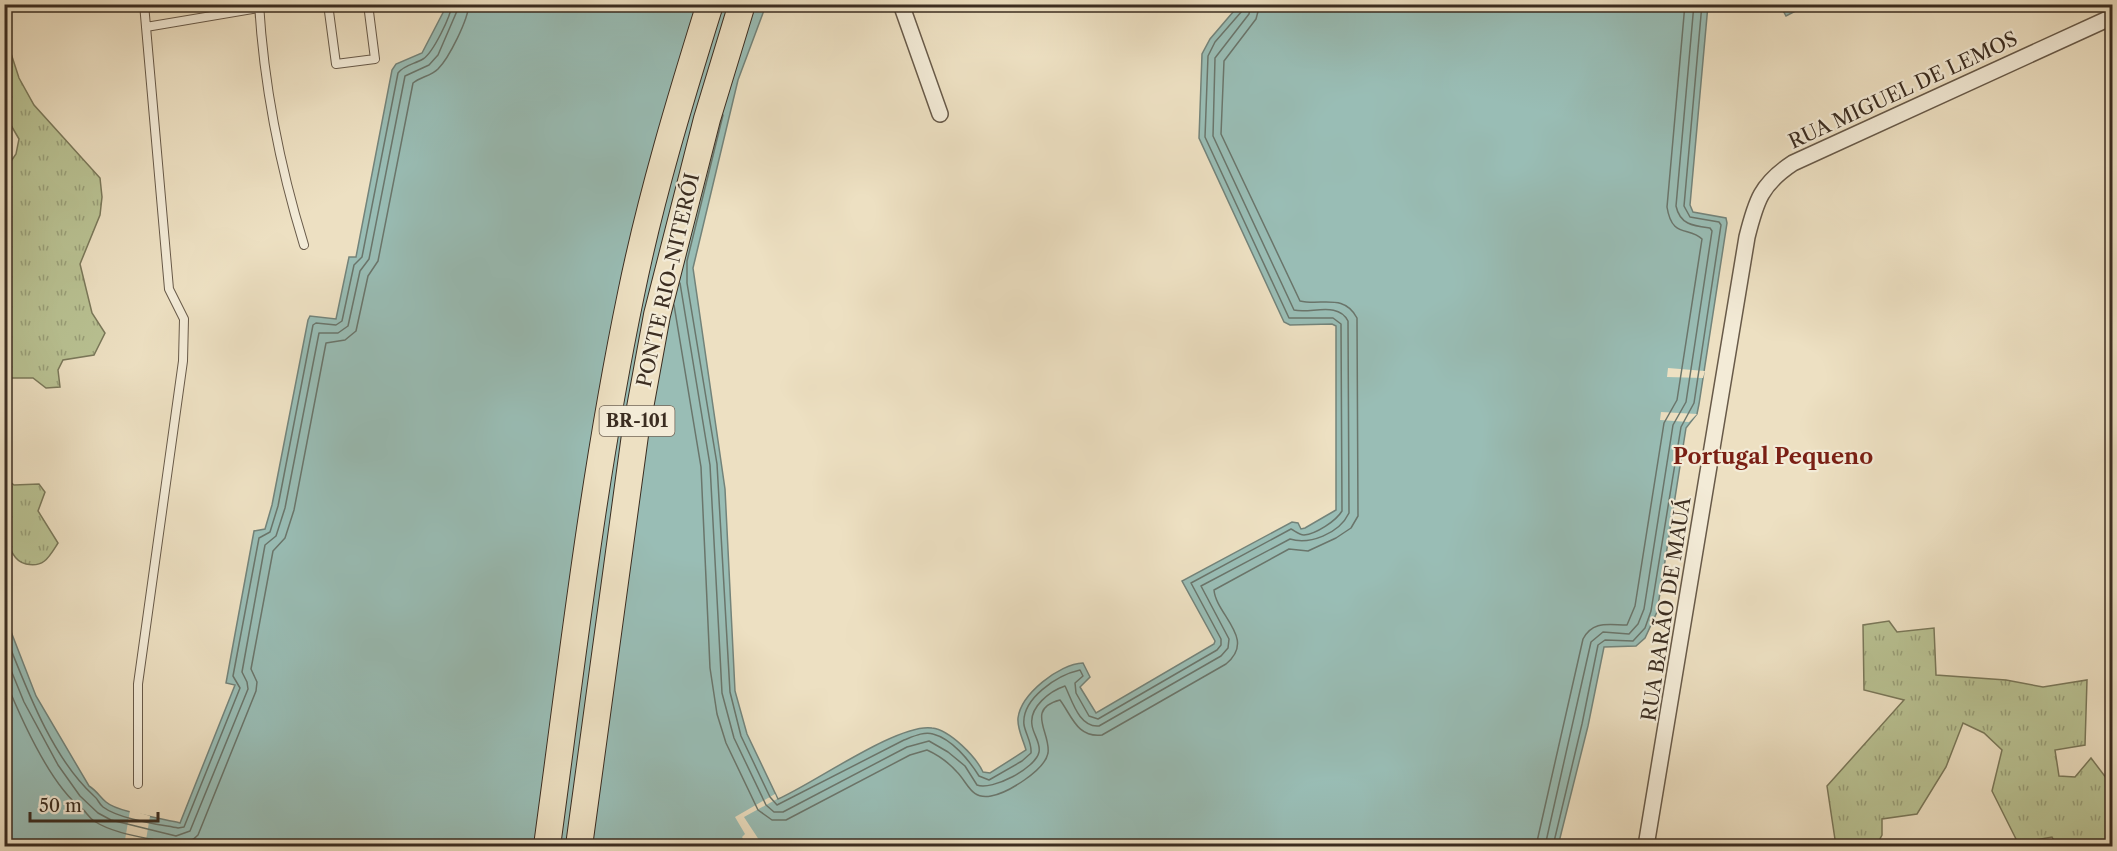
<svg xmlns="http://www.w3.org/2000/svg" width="2117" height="851" viewBox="0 0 2117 851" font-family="'Libre Caslon Text',serif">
  <defs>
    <pattern id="grass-tufts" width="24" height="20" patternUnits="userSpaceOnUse" patternTransform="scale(1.5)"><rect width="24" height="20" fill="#b9c293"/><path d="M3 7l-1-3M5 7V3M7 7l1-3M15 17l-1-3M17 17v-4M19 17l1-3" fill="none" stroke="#989e78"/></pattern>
  </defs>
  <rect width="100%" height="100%" fill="#ede0c2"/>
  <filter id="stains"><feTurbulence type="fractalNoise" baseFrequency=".00333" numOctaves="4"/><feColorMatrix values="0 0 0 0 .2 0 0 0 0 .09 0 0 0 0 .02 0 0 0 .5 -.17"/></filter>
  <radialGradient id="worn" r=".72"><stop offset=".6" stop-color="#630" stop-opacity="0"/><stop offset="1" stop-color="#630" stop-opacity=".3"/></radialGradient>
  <!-- grass -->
  <path fill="url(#grass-tufts)" stroke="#7a785a" stroke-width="1.5" d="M5 35 19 78 34 105 100 178 102 197 100 215 80 264 92 313 105 333 94 355 63 360 58 370 60 387 46 388 33 378H5V170L16 154 19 139 5 115Z
    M5 478 14 485 39 484 45 492 38 511 58 543C49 557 44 568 26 564 0 559 4 500 5 478Z
    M1889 621 1897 632 1934 628 1936 675 2006 680 2043 687 2087 680 2085 745 2055 750 2059 776 2075 777 2091 758 2110 783 2107 831 2112 832V846H2057L2052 837 2018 843 1992 791 2002 750 1984 733 1963 723 1946 767 1917 814 1882 819V835L1876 846H1836L1827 786 1904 700 1864 690 1863 625Z"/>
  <!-- water -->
  <path fill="#99bdb5" stroke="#73837a" stroke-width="1.5" d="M447 5H766L738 80 693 268 725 489 735 691 747 734 778 799C813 784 898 723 932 728 950 730 976 757 983 772L990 773 1026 750C1023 739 1017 729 1018 718 1021 694 1059 664 1083 663L1090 677 1080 687 1096 713 1214 644 1215 641 1182 581 1292 522 1298 523 1301 529 1305 528 1336 510V326L1332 324 1290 325 1284 322 1199 138 1202 54 1210 39 1239 5H1708L1690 205 1693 212 1726 218 1727 223 1699 404 1697 414 1686 428 1657 612 1645 638 1636 646 1604 647 1588 726 1558 846H5L4 598 8 603 10 629 36 696 89 786C97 791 100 797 106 802 117 812 164 819 180 823L235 685 226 683 254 531 265 529 272 505 308 320 310 316 336 319 349 257H356L392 70 396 64 422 53Z
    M1780 5H1807L1786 16Z"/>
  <!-- pier -->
  <path fill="#ede0c2" d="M1668 368 1705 371 1703 378 1667 377Z
    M1661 412 1697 414 1689 422 1660 420Z
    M775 794 777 799 744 817 763 846H747L742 837 745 834 735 817Z
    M130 810 150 816 145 846H124Z"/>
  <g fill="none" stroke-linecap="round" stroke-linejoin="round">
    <!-- shore -->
    <path stroke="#6a756b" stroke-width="1.5" d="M723 115 687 261V283L717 464 730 692 741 736 770 797 777 805 904 740C912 737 924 731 933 734 952 739 969 760 979 776L989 780 1022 761 1031 753C1032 743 1026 735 1024 725 1021 699 1057 675 1080 670L1083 676 1075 683 1076 693 1089 716 1098 719 1217 650 1221 645V639L1191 583 1291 529C1295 531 1299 535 1304 535 1316 534 1336 521 1342 511L1341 324 1333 318H1289L1205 137 1208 56 1215 42 1242 11 1243 4
      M680 283 710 465 722 693 734 738 766 805 774 812H783L907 747 929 741 948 752 965 766 977 785C992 791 1036 768 1039 752 1041 743 1033 734 1032 725 1029 707 1050 691 1065 686 1072 700 1079 728 1099 726L1221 656 1228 648 1229 639 1201 586 1290 539C1309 545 1339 534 1349 513L1348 321C1338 301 1311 314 1294 310L1213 136 1215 58 1249 14 1251 4
      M674 305 701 467 710 668 717 714 726 743 758 810 772 820H786L910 755 927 750C938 755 949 763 957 772 968 783 971 800 991 796 1008 793 1045 770 1048 753 1051 733 1025 709 1060 700 1072 716 1077 738 1102 735L1226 664C1257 639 1216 615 1214 590L1289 549 1308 551 1336 538 1351 528 1358 516 1357 318C1344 293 1321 306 1300 301L1221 134 1224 61 1256 19 1260 4
      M4 632C26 687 51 757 94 796 98 799 99 804 103 807 119 819 157 824 178 828L184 827 240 688 233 676 259 538 270 532 278 506 313 325 316 323 336 325 342 321 354 265 362 257 398 73C404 65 415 64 423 59 433 53 451 16 452 4
      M4 653 24 702 58 765 80 796 98 813 111 820 176 836 190 831 248 689 247 682 242 672 265 545 276 536 285 508 319 333H338L348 326 360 271 369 259 405 76 429 65 438 55 460 4
      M4 677C19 714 50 784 81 808 86 811 88 817 94 821 111 832 135 836 155 840 171 844 185 849 198 835L256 691 257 682 251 669 273 551 285 538 294 510 326 343 345 340 356 331 368 276 378 261 413 83C420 77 431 76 438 69 449 58 468 20 469 4
      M1536 846 1583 639C1593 620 1609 625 1627 625L1635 606 1664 423 1677 400 1702 239C1689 226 1672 239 1667 207L1685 4
      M1545 846 1591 642 1603 632 1629 634 1638 624 1644 609 1673 425 1686 402 1712 231 1710 228C1694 226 1680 225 1676 206L1694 4
      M1553 846 1582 724 1598 645 1605 640 1633 641 1645 628 1651 611 1681 427 1694 403 1721 225 1719 222 1690 217 1684 206 1702 4"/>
    <defs>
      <path id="lane" d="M259 4C264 86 280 167 304 245
        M328 4 336 64 375 59 368 4
        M146 27 259 8
        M138 784V684L183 361 184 319 169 289 144 4"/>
      <path id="street" d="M901 4 940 114
        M1646 846 1747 237C1756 201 1761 184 1793 163L2112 17"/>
      <path id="highway" d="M547 846C572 662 593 477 631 294 651 196 680 100 710 4
        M579 846 635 435 657 315 707 119 742 4"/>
    </defs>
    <!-- lane casing -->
    <use href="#lane" stroke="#685a49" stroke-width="10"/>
    <!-- street casing -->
    <use href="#street" stroke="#685a49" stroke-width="18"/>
    <!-- highway casing -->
    <use href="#highway" stroke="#3b2d21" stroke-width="28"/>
    <!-- lane -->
    <use href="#lane" stroke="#f3ebd7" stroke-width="8"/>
    <!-- street -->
    <use href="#street" stroke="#f3ebd7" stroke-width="15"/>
    <!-- highway -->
    <use href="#highway" stroke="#ede0c2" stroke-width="26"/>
  </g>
  <g text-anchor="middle" stroke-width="4.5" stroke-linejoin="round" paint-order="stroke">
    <!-- shield labels -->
    <rect fill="#f3ebd7" stroke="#726658" stroke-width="1.5" x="599.5" y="406" width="75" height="30" rx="4.5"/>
    <g font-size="18" font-weight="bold" fill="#3b2d21">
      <text x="637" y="427">BR-101</text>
    </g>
    <!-- street labels -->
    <g font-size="20" fill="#3b2d21" stroke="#f3ebd7">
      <text transform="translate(1903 90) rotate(-25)" y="7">RUA MIGUEL DE LEMOS</text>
      <text transform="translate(668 280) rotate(-77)" y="7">PONTE RIO-NITERÓI</text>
      <text transform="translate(1666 609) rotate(-81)" y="7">RUA BARÃO DE MAUÁ</text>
    </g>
    <!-- quarter labels -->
    <g font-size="22" font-weight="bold" fill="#7a1f14" stroke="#f3ebd7">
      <text x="1773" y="464">Portugal Pequeno</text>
    </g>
  </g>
  <!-- margin -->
  <rect width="2117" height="851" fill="none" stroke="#ede0c2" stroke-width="24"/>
  <rect x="6" y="6" width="2105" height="839" fill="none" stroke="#3b2d21" stroke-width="3"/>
  <rect x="12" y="12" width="2093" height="827" fill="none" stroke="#3b2d21" stroke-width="1.5"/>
  <!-- scale -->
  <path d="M30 812v9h128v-9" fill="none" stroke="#3b2d21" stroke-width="3"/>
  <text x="39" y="812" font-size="18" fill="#3b2d21" stroke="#f3ebd7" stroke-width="4.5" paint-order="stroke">50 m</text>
  <rect width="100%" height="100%" filter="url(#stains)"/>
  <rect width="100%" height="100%" fill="url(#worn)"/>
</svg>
